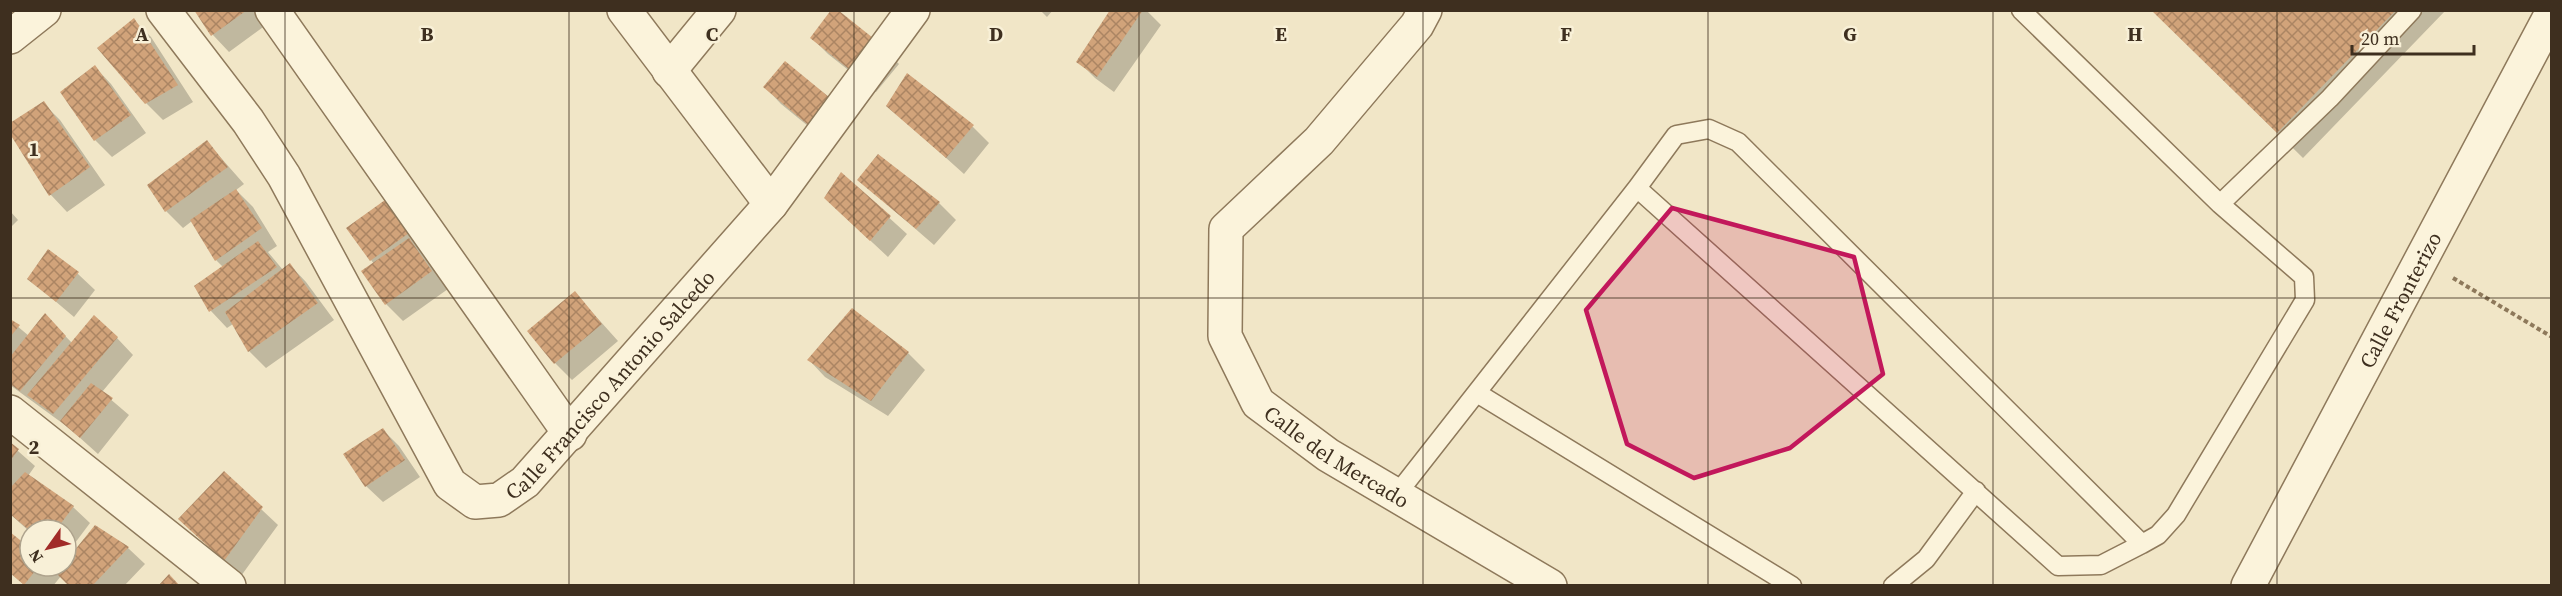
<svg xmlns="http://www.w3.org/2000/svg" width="2562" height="596" font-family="'Source Serif 4',serif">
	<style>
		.shadow { fill: #0003 }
		.building { fill: url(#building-cross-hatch) }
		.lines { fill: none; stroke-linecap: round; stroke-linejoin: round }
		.service-casing { stroke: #8e795b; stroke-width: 21 }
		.minor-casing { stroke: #8e795b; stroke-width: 36 }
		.path { stroke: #8e795b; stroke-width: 4; stroke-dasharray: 4.5 3; stroke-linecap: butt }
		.service { stroke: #fbf3db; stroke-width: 18 }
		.minor { stroke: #fbf3db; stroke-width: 33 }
		.marked { fill: #c2185b; fill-opacity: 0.2; stroke: #c2185b; stroke-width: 4.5; stroke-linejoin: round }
		.grid { fill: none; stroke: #3e2f1f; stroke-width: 1.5; stroke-opacity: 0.55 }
		.labels { text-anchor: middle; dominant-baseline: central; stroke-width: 5; stroke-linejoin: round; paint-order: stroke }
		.street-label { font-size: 21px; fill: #3e2f1f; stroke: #f8f0d7 }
		.grid-label { font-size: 20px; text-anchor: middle; font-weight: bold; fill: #3e2f1f; stroke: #f8f0d7; stroke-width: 5; stroke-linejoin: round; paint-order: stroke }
	</style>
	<defs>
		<pattern id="building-cross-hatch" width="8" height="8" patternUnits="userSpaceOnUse" patternTransform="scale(1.5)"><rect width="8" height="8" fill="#d1a37a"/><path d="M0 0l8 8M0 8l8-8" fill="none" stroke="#ab8563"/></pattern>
	</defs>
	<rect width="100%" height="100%" fill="#f1e6c7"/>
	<path class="shadow" d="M196,10H263L270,22L229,52L213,35Z
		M1040,10H1053L1047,17Z
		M1112,10H1146L1161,25L1114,92L1095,78L1078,61Z
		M2152,10H2446L2303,158Z
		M134,20L151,37L193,102L163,120L146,103Z
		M812,38L882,47L899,64L876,92L828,54Z
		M95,67L111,84L146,133L112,157L95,140Z
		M765,87L830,144L781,104Z
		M43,103L60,120L105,185L67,212L51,195L10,132Z
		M888,106L973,127L989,143L964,174Z
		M207,142L244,184L236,190L253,207L277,246L268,252L283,270L290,265L306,282L334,320L266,368L249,351L233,324L227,328L211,311L196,287L223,267L216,260L192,221L183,228L166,211Z
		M841,174L907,234L888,257L843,215Z
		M859,180L939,203L956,220L934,245Z
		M385,202L402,219L425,251L422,253L448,289L403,321L386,304L374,264L348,229Z
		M10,211L18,220L10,228Z
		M49,251L78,274L95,290L74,317L29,279Z
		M575,293L618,341L572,380L555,363Z
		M45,315L72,343L117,338L133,355L102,392L129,415L98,454L69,428L10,385V320L29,336Z
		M908,353L925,370L888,416L825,377L809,360Z
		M383,430L399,446L420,477L383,502L366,486Z
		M10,444L35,466L28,476L73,507L90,523L66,555V530L30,532L10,514Z
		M261,509L278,525L241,576L196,535Z
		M96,527L128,548L145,564L124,586H71L61,576L53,586H25L10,572L30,550V566H48L57,575Z"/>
	<path class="building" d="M194,10H247L211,36Z
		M831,10H838L883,46L859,77L810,38Z
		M1110,10H1143L1097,77L1076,62Z
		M2151,10H2396L2277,133Z
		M134,18L178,85L145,104L97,48Z
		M785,61L835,102L813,129L763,87Z
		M95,65L131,115L94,141L60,92Z
		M907,73L974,125L946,158L886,106Z
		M44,101L90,167L49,196L10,134V123Z
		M207,140L228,167L165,212L147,185Z
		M878,154L940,202L916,229L857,180Z
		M841,172L891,216L870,241L824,198Z
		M236,189L262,228L215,261L190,220Z
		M385,200L409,233L370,261L346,228Z
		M409,238L432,271L385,305L361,271Z
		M258,241L277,267L209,312L194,286Z
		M48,249L79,272L56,302L27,279Z
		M290,263L318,303L248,352L225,312Z
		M575,291L602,324L554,364L527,331Z
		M852,308L909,352L871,401L807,360Z
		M45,313L66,336L20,391L10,384V357Z
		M94,315L118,337L53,414L27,395Z
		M10,319L20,325L10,337Z
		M91,383L113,398L80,438L60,421Z
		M383,428L405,460L365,487L343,454Z
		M10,442L19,449L10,461Z
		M224,471L263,507L224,561L178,519Z
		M25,472L74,506L56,530H29L10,514V488Z
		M95,525L129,547L92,586H69L56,573L62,566H66V561Z
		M10,532L30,548V566H39L24,585L10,573Z
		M169,574L180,586H158Z"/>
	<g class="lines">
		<defs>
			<path id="service" d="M1637,188L2058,566L2101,565L2142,544
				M2220,204L2330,98L2412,10
				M1477,393L1792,586
				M1397,494L1637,188L1676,135L1709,129L1738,142L2142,544L2158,535L2176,515L2305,300L2304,277L2220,204L2021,10
				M1893,586L1926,559L1976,491"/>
			<g id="minor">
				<path id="s1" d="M163,10L248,121L284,176L450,484L475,502L499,500L525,482L771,204L913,10"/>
				<path d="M272,10L570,434"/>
				<path d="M624,10L771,204"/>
				<path id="s2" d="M1425,10L1417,25L1319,141L1226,229L1225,336L1258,403L1328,455L1550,586"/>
				<path d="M10,37L44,10"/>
				<path d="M669,71L719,10"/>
				<path d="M10,412L229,586"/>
				<path id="s3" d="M2248,586L2552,13"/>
			</g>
		</defs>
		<use href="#service" class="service-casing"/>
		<use href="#minor" class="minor-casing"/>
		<path class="path" d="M2453,278L2552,337"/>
		<use href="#service" class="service"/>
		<use href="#minor" class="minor"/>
	</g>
	<path class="marked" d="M1672,208L1854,257L1883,374L1790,448L1694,478L1627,444L1586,310Z"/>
	<path class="grid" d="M285,10V586M569,10V586M854,10V586M1139,10V586M1423,10V586M1708,10V586M1993,10V586M2277,10V586M10,298H2552"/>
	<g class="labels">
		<g class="street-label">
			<text stroke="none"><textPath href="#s3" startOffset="324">Calle Fronterizo</textPath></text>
			<text stroke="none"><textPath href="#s1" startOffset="771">Calle Francisco Antonio Salcedo</textPath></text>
			<text stroke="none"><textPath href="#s2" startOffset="574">Calle del Mercado</textPath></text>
		</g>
	</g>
	<g class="grid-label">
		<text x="142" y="41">A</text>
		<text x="427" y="41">B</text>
		<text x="712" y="41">C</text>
		<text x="996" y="41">D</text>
		<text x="1281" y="41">E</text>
		<text x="1566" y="41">F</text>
		<text x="1850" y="41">G</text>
		<text x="2135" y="41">H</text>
		<text x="34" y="156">1</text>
		<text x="34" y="454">2</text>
	</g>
	<rect width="2562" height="596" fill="none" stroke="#3e2f1f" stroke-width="24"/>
	<g transform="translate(48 548) rotate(236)"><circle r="28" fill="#f8f0d7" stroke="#aea38d" stroke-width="1.5"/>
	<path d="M0-4.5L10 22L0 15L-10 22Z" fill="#a12b27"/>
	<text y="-9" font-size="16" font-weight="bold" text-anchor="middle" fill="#3e2f1f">N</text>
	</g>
	<path d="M2352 45v9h122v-9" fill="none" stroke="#3e2f1f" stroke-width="3"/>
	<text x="2361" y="45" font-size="18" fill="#3e2f1f" stroke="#f8f0d7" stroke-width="4.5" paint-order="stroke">20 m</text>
</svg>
